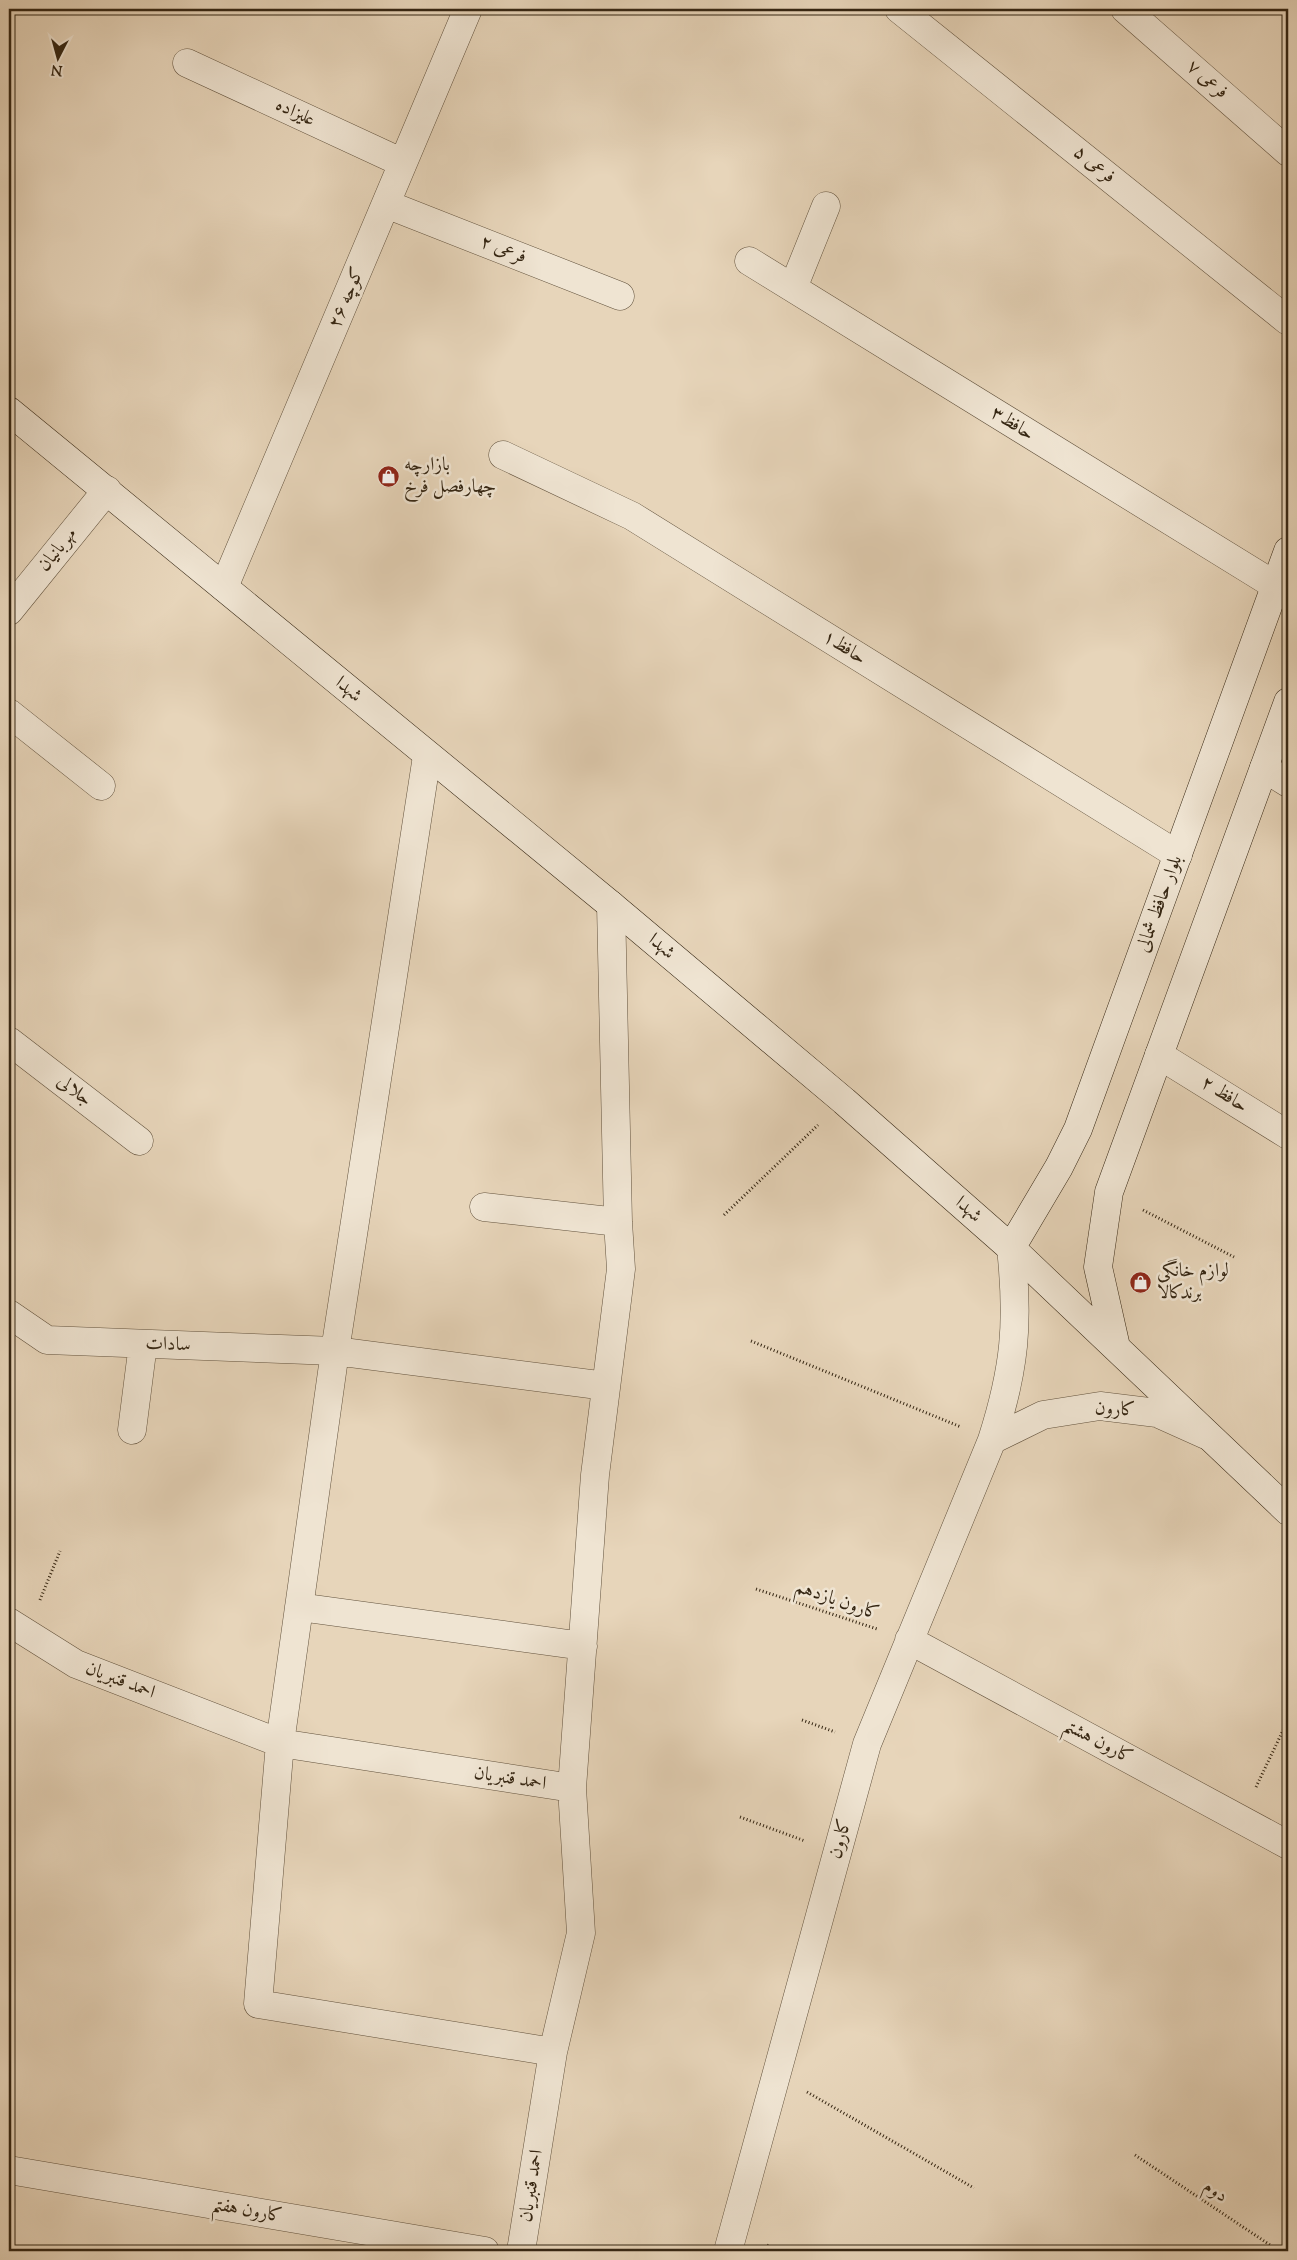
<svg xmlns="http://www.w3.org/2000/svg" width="1297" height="2260" font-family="'Sorts Mill Goudy',Amiri,serif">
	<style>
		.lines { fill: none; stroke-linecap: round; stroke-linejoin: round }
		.street-casing { stroke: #62523d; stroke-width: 29 }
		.secondary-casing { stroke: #352613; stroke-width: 29 }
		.path { stroke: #352613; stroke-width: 3; stroke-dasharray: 1 2.5; stroke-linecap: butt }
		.street { stroke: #efe4d2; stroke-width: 28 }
		.secondary { stroke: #efe4d2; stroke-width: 28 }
		.labels { text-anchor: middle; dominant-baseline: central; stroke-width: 5; stroke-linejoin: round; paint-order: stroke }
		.street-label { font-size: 19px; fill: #352613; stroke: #efe4d2 }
		.poi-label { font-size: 19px; fill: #352613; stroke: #efe4d2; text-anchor: start }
	</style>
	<rect width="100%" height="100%" fill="#e7d5ba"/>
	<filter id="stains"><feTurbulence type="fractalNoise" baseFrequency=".004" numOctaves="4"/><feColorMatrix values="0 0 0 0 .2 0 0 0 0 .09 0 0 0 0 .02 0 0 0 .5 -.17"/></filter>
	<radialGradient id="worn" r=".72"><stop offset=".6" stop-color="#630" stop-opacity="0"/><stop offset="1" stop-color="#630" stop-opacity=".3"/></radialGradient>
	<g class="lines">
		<defs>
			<path id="street" d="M899,9L1288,321
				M1125,9L1288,152
				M187,63L403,163
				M386,204L620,296
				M749,261L1276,586
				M793,288L826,206
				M503,455L632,516L1178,855
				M224,587L468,9
				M9,611L107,490
				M9,713L101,786
				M427,756L335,1351L280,1743L258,2004L553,2052
				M1264,768L1288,783
				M9,1041L139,1141
				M1159,1055L1288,1135
				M484,1207L618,1222
				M9,1314L47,1340L335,1351L606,1386
				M132,1430L143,1344
				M992,1440L1043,1415L1100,1406L1157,1413L1206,1435
				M299,1607L583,1646
				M9,1622L76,1664L280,1743L572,1788L581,1933L553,2052L521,2251
				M909,1640L1288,1845
				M572,1788L595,1475L621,1269L618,1222L611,905
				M9,2170L485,2251
				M728,2251L867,1744L992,1440C1015,1368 1019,1323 1011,1248"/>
			<path id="secondary" d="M9,411L611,905L844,1101L1011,1248L1288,1511
				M1011,1248L1059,1167L1078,1129L1288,551
				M1116,1347L1098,1267L1109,1192L1288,702"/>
		</defs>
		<use href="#street" class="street-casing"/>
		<use href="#secondary" class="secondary-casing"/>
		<path class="path" d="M1143,1210L1234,1257
			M724,1215L818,1125
			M751,1341L961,1427
			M756,1589L877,1629
			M40,1600L60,1551
			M802,1720L835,1732
			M1256,1787L1288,1720
			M740,1817L805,1841
			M807,2092L974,2188
			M1135,2155L1279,2251
			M767,2245L777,2251"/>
		<use href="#street" class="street"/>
		<use href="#secondary" class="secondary"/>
	</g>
	<defs>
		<symbol id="shop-disc" viewBox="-11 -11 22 22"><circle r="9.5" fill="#8f2418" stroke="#efe4d2"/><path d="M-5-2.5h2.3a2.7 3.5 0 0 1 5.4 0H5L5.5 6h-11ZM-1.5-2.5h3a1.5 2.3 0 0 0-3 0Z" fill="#fff"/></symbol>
	</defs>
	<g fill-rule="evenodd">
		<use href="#shop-disc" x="376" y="464" width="25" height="25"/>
		<use href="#shop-disc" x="1128" y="1270" width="25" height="25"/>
	</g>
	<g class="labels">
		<g class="street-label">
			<text transform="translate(1207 80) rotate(41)">فرعی ۷</text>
			<text transform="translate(295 113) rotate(25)">علیزاده</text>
			<text transform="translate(1094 165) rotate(39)">فرعی ۵</text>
			<text transform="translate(503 250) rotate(21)">فرعی ۲</text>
			<text transform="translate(347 298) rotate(-67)">کوچه ۲۶</text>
			<text transform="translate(1012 424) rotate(32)">حافظ۳</text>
			<text transform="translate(58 550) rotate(-51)">مهربانیان</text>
			<text transform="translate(844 648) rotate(32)">حافظ۱</text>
			<text transform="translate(348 690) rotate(40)">شهدا</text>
			<text transform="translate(1160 904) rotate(-70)">بلوار حافظ شمالی</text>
			<text transform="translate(661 947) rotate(40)">شهدا</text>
			<text transform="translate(74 1091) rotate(37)">جلالی</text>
			<text transform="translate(1224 1095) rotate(32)">حافظ ۲</text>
			<text transform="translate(968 1210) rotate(41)">شهدا</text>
			<text transform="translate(168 1345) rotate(2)">سادات</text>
			<text transform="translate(1115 1410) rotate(3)">کارون</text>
			<text transform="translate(837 1601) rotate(19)">کارون یازدهم</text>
			<text transform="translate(120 1681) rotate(21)">احمد قنبریان</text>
			<text transform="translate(1098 1742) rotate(28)">کارون هشتم</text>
			<text transform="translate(510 1779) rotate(9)">احمد قنبریان</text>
			<text transform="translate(841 1839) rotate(-75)">کارون</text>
			<text transform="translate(532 2186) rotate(-81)">احمد قنبریان</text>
			<text transform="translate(1215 2192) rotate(34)">دوم</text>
			<text transform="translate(247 2211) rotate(10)">کارون هفتم</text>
		</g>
		<g class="poi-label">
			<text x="404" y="465">بازارچه<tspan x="404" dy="22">چهارفصل فرخ</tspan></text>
			<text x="1157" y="1271">لوازم خانگی<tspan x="1157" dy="22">برندکالا</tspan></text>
		</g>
	</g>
	<rect width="1297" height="2260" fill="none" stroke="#e7d5ba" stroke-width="30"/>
	<rect x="10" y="10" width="1277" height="2240" fill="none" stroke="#352613" stroke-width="2.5"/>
	<rect x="15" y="15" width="1267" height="2230" fill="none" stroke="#352613"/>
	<g transform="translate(58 58) rotate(186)" stroke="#efe4d2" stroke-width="4" paint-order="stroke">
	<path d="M0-4L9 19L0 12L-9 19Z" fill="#352613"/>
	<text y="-8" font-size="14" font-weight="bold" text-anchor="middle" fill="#352613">N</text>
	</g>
	<rect width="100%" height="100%" filter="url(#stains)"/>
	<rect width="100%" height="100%" fill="url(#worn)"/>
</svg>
